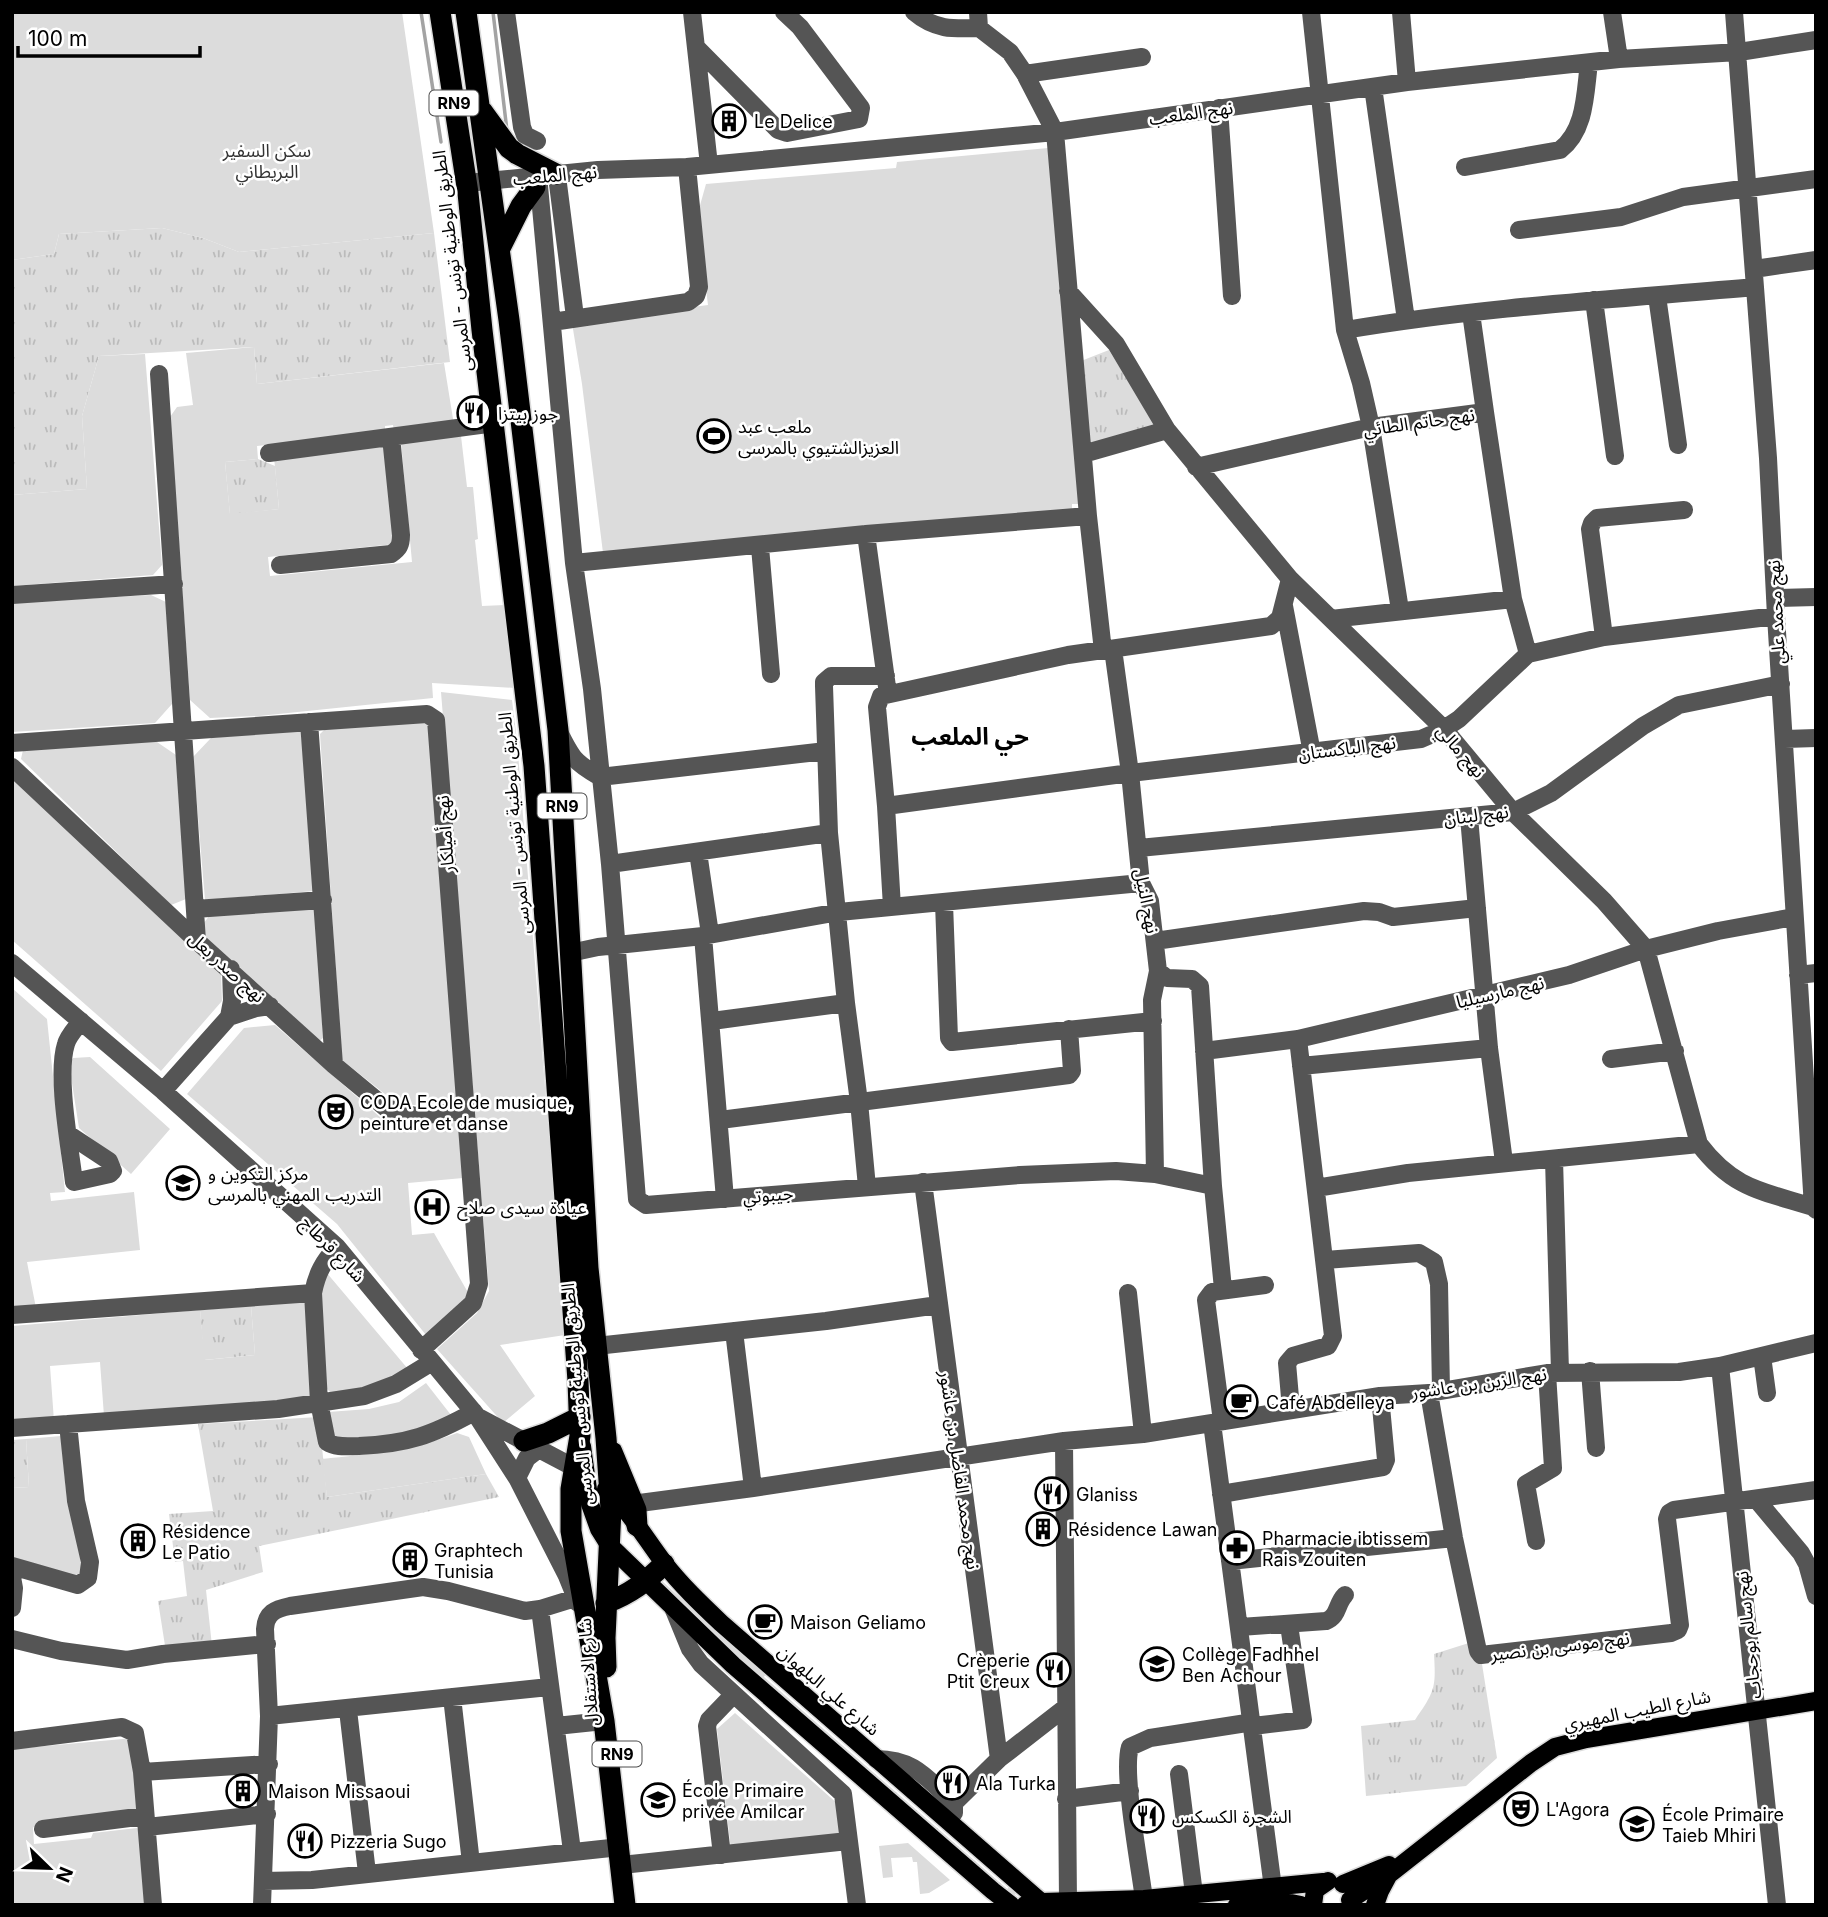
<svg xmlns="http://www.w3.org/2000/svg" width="1828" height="1917" font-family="Inter,'Noto Sans Arabic',sans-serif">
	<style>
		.grass { fill: url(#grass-tufts) }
		.garden { fill: #dcdcdc }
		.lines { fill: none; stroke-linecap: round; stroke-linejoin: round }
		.stream { stroke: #a3a3a3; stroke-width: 3.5 }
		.major-casing { stroke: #dbdbdb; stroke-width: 21 }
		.highway-casing { stroke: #dbdbdb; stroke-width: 24 }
		.minor { stroke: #555; stroke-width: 18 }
		.major { stroke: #000; stroke-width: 18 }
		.highway { stroke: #000; stroke-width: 21 }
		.labels { text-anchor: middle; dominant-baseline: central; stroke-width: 5; stroke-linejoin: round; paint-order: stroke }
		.shield { fill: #fff; stroke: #4c4c4c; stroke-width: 2 }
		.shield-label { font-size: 16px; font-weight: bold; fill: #000 }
		.street-label { font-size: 18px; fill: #000; stroke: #fff }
		.poi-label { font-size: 18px; fill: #000; stroke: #fff; text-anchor: start }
		.park-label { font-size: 18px; fill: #333; stroke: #fff }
		.district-label { font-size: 24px; font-weight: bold; fill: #000; stroke: #fff }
	</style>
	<defs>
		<pattern id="grass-tufts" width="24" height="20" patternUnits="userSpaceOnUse" patternTransform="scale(1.75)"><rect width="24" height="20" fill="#dcdcdc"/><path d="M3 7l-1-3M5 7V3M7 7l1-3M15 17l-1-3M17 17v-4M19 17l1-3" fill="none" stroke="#bbb"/></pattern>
	</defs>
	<rect width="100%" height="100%" fill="#fff"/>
	<path class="grass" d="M162,228L203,238L239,252L434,233L450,362L257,384L254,347L99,356L82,416L87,489L12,495V260L54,254L59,234Z
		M1109,350L1157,428L1087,447L1081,361Z
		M258,459L275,466L279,509L230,515L225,462Z
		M251,1306L255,1355L204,1360L200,1310Z
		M319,1417L327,1497L486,1474L499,1497L259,1546L263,1572L206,1590L212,1646L166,1652L158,1601L187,1596L183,1561L175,1562L169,1514L213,1511L198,1424Z
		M26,1439L29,1487L12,1488V1440Z
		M662,1581L742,1654L767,1672L764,1677L1007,1889L1011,1886L1016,1890L1015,1896L1013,1897L759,1681L659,1582Z
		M1472,1642L1482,1664L1497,1758L1466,1786L1366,1796L1361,1726L1415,1720C1435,1691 1436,1688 1434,1654Z"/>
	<path class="garden" d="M12,12H402L434,233L239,252L203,238L162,228L59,234L54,254L12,260Z
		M1048,148L1080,504H1072V511L603,553L582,384L572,323L708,305L697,216L706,184L896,168L897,162Z
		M254,347L257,384L444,363L454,425L394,431L393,425L385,426V432L257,446L258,459L225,462L230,514L279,509L274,457L385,446L395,544L268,557L270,576L412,562L401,442L461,436L467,487H473L478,539L475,540L482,606L505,605L516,688L432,683L433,698L259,716L210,718L190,700L170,417L177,407L193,405L186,353Z
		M145,354L162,565L153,575L12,586V495L87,489L82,416L99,356Z
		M151,595L166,602L172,704L155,723L12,732V603Z
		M441,692L512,700L517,741L565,1335L500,1345L535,1396L503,1423L437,1349L477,1313L489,1291Z
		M429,720L457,1102L400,1106L342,1060L320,734L327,727Z
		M301,729L314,891L205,900L193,757L211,738Z
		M154,740L176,755L186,899L171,905L21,759L23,750Z
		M12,776L221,973L222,1001L161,1071L12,940Z
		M315,907L323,1038L318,1042L204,936L203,924L210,915Z
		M12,988L47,1019L65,1192L50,1193L51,1201L134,1192L140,1250L27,1262L36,1308L12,1310Z
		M275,1025L388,1124L459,1120L463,1178L408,1183L412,1235L434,1233L470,1296L426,1335L337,1224L187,1094L244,1028Z
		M90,1057L170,1129L131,1174L79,1128L69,1064L73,1058Z
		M326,1272L408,1369L391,1385L332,1394L326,1388L319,1287Z
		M303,1302L307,1306L312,1398L104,1416L100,1362L50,1366L54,1421L12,1424V1326L200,1310L205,1360L255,1355L251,1306Z
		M426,1383L451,1415L445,1425L330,1446L328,1412L369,1409L399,1402Z
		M457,1433L469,1437L486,1474L327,1497L322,1459C369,1454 413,1450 457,1433Z
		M61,1436L67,1502L80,1546L81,1580L12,1562V1488L29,1487L26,1439Z
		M735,1713L839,1805L844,1833L731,1850L717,1729Z
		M134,1738L141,1813L35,1825L33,1828L34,1844L91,1838L93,1833L137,1828L143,1834L149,1905H12V1749Z
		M908,1843L950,1880L929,1893L920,1894L917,1862H913L912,1857L891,1858L893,1877L883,1878L879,1846Z"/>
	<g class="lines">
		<path class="stream" d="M421,12L441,142
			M493,12L507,131"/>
		<defs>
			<path id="major" d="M582,1446L590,1504L599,1529L609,1545L733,1665L993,1891L1011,1905
				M606,1489C629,1510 645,1538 664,1563C681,1585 701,1604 721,1623L1041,1902
				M1343,1884L1389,1865
				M1350,1900L1391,1873L1531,1763L1555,1747L1586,1739L1816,1701
				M1025,1905L1041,1902L1144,1899L1323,1882
				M1237,1905L1286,1902L1301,1905
				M1313,1905L1315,1890L1328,1881
				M1375,1905L1380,1891L1388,1876"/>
			<path id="highway" d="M440,12L468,193L482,330L534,766L578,1381L580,1436L571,1489V1531L604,1721L625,1905
				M466,12L509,320L558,730L588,1268L606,1438L611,1509L605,1638L606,1667
				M482,111L509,148L517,154L556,174
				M500,248L521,206L535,187
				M524,1441L548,1433L580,1417
				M612,1452L636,1510L637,1526
				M606,1603C630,1594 646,1582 664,1564"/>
		</defs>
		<use href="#major" class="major-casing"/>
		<use href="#highway" class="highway-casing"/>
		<path class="minor" d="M506,12L522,127L525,135L537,141
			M692,12L709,165
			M914,12C935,30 953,29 979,28
			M978,12L979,28L1010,52L1025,74L1055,132L1088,516L1103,651
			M1311,12L1345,330L1361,383L1371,427L1400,610
			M1401,12L1407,82
			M1612,12L1619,59
			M1734,12L1768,458L1776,616L1813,1207L1816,1210
			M697,48L778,130L787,133L859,119L861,108L800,27L784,12
			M1025,74L1142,57
			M1373,87L1406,320
			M1219,108L1232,296
			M1465,167L1560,150C1586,130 1585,93 1589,63
			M477,182L598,170L687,167L1055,132L1407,82L1619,59L1739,52L1816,40
			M558,184L575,317
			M539,186L574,563L592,689L610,864L637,1199L646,1205L1020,1175L1116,1171L1155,1174L1213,1186
			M1519,230L1621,217L1683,197L1816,179
			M1754,269L1816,260
			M1068,291L1116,344L1167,430L1290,579L1444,729L1513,812L1604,901L1646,949L1699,1144C1733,1189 1762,1191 1813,1207
			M1657,296L1678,445
			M1594,300L1615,456
			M1471,313L1485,412
			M552,322L688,302L696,296L699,287L687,167
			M1345,330C1481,307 1618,299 1755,287
			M159,374L197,941
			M269,453L495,423
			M1083,454L1167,430
			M1196,467L1371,427L1485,412L1513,599L1528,654
			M866,534L887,687
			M760,547L771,674
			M574,563L866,534L1088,516
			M280,565L391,554C399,549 401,545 401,535L391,437
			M12,595L174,584
			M1775,598L1816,597
			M1284,606L1312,753
			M1331,619L1513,599
			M1604,637L1590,529L1592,523L1597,518L1684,510
			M1113,649L1130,773L1141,883L1150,901L1158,971L1167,978L1192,979L1200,986L1213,1186L1223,1289
			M309,722L334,1065
			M559,732C572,758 574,762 600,777L826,751
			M1785,739L1816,738
			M12,743L427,714L436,720L479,1284L473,1303L421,1350
			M12,767L197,941L334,1065L386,1108L414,1116L465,1111
			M886,806L1130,773L1421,739L1444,729L1459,719L1528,654L1604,637L1776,616
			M1469,817L1489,1048L1504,1162
			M1139,848L1513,812L1551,793L1643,726L1679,705L1781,684
			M698,852L710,934
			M610,864L829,833
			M944,903L949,1038L952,1042L1153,1021
			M892,907L886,806L877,707L881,696L1068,655L1271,626L1280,618L1290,579
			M195,909L323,900
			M703,936L725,1199
			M1155,941L1364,911L1379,912L1393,917L1477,908
			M570,953L598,947L703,936L839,912L1141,883
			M12,963L163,1091L337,1247L477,1416L517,1478L567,1576L578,1603
			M1798,975L1816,973
			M229,1017L232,1001L231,969
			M712,1021L846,1003
			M1204,1051L1298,1039L1569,975L1646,949L1718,931L1794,917
			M1611,1059L1675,1051
			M1301,1066L1489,1048
			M163,1091L229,1017L256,1008L270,1006
			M720,1120L1069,1075L1072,1071L1069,1029
			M68,1134L109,1161L113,1171L110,1174L74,1182C70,1148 56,1075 66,1044C68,1036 76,1028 81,1021
			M1554,1159L1560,1372
			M1155,1174L1152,1000L1158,971
			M923,1182L999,1759
			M867,1187L859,1102L846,1003L829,833L824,686V682L831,676H886
			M1316,1188L1408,1173L1699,1144
			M337,1247C323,1262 317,1273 313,1293L319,1402L327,1442C336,1448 348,1446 359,1446C408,1444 432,1435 474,1412
			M1325,1260L1419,1253L1434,1262L1439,1284L1441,1390
			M1128,1293L1143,1434
			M12,1315L313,1293
			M734,1331L753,1488
			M596,1346L826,1321L938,1305
			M1762,1356L1767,1393
			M1720,1366L1777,1905
			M1590,1371L1596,1448
			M1429,1393L1454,1538L1478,1651L1481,1655L1671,1633L1678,1630L1680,1625L1667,1519L1669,1513L1674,1510L1816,1490
			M1291,1409L1287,1363L1293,1356L1328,1346L1333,1336L1298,1039
			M480,1418L573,1467
			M1222,1421L1206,1300L1212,1292L1265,1285
			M1212,1423L1273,1888
			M12,1428L278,1409L364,1396L396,1384L432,1362
			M1064,1441L1068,1902
			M517,1478L527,1458L540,1448
			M1221,1494L1383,1467L1386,1460L1380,1396
			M1756,1499L1801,1553L1807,1564L1816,1596
			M632,1504L753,1488L1064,1441L1143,1434L1380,1396L1429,1393L1547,1373L1679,1372L1720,1366L1816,1343
			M1536,1541L1526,1484L1553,1468L1547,1373
			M1230,1561L1454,1538
			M12,1566L78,1585L88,1578L90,1562L76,1501L68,1424
			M12,1577L14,1588L12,1608
			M540,1609L572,1851
			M674,1610L690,1649L701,1664L843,1794L857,1905
			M1240,1627L1326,1621C1339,1616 1336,1604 1345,1595
			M12,1639L61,1651L127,1660L163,1654L267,1644
			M452,1697L471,1863
			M348,1710L367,1873
			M269,1716L549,1687
			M556,1726L604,1721
			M1253,1726L1303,1720L1289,1625
			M12,1741L122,1727L135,1733L142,1772L153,1905
			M876,1759C915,1759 927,1779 954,1803V1813
			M142,1772L269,1764
			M1179,1774L1194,1894
			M1066,1799L1130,1791
			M954,1803L999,1759L1066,1707
			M147,1827L267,1814
			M43,1829L145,1816
			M722,1855L707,1726L709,1720L733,1695
			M631,1864L848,1841
			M263,1881L312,1880L620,1847
			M1144,1899C1140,1867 1122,1773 1130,1747L1150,1738L1253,1722
			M262,1905L269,1716L265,1629C266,1613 275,1609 290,1606L423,1587L448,1591L525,1611L540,1609L582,1596"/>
		<use href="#major" class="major"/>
		<use href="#highway" class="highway"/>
	</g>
	<defs>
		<symbol id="building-ring" viewBox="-11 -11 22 22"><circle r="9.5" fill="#fff" stroke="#000" stroke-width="1.5"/><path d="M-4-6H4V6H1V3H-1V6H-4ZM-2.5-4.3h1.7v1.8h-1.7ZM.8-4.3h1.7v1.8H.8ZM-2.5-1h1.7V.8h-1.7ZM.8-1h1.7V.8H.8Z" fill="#000"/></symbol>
		<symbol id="restaurant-ring" viewBox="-11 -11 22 22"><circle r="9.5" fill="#fff" stroke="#000" stroke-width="1.5"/><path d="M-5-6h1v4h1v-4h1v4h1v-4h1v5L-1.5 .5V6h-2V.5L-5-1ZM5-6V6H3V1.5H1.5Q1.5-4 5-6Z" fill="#000"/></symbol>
		<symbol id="stadium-ring" viewBox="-11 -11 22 22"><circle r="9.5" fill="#fff" stroke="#000" stroke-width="1.5"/><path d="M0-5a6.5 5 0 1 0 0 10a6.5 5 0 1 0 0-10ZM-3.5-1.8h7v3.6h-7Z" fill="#000"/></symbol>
		<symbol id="theatre-ring" viewBox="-11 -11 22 22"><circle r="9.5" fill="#fff" stroke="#000" stroke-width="1.5"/><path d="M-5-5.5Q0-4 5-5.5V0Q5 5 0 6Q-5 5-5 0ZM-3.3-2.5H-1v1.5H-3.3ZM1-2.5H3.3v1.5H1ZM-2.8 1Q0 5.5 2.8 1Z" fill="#000"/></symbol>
		<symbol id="school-ring" viewBox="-11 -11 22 22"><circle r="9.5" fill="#fff" stroke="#000" stroke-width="1.5"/><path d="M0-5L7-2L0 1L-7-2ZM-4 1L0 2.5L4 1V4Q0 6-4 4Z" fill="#000"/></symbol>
		<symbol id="hospital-ring" viewBox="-11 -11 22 22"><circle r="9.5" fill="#fff" stroke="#000" stroke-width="1.5"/><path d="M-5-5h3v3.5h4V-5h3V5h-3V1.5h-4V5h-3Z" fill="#000"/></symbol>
		<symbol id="cafe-ring" viewBox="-11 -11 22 22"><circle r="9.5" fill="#fff" stroke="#000" stroke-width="1.5"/><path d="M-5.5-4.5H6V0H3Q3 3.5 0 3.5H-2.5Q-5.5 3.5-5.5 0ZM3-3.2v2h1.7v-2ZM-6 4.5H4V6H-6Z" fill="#000"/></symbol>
		<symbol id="pharmacy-ring" viewBox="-11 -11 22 22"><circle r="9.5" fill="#fff" stroke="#000" stroke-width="1.5"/><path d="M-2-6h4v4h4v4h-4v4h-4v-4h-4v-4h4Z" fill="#000"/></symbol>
	</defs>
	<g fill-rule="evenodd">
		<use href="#building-ring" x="710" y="102" width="38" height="38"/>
		<use href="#restaurant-ring" x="455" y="394" width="38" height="38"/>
		<use href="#stadium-ring" x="695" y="417" width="38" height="38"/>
		<use href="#theatre-ring" x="317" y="1093" width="38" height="38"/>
		<use href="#school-ring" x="164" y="1164" width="38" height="38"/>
		<use href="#hospital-ring" x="413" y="1188" width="38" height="38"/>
		<use href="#cafe-ring" x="1222" y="1383" width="38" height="38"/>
		<use href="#restaurant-ring" x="1033" y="1475" width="38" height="38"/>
		<use href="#building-ring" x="1024" y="1510" width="38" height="38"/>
		<use href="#building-ring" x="119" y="1522" width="38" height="38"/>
		<use href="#pharmacy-ring" x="1218" y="1529" width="38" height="38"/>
		<use href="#building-ring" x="391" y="1541" width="38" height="38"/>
		<use href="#cafe-ring" x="746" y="1603" width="38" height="38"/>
		<use href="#school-ring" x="1138" y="1645" width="38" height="38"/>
		<use href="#restaurant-ring" x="1035" y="1651" width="38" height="38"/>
		<use href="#restaurant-ring" x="933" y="1764" width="38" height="38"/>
		<use href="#building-ring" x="224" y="1772" width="38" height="38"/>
		<use href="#school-ring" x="639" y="1781" width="38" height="38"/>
		<use href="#theatre-ring" x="1502" y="1790" width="38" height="38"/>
		<use href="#restaurant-ring" x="1128" y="1797" width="38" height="38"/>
		<use href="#school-ring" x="1618" y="1805" width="38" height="38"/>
		<use href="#restaurant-ring" x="286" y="1822" width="38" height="38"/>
	</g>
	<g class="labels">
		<g class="shield">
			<rect x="429.5" y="90.5" width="49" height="25" rx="5"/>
			<rect x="537.5" y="793.5" width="49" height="25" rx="5"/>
			<rect x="592.5" y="1741.5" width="49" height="25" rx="5"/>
		</g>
		<g class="shield-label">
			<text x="454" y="103">RN9</text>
			<text x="562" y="806">RN9</text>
			<text x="617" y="1754">RN9</text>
		</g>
		<g class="street-label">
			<text transform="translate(1191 113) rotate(-8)">نهج الملعب</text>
			<text transform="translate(555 175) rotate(-5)">نهج الملعب</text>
			<text transform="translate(452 261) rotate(-97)">الطريق الوطنية تونس - المرسى</text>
			<text transform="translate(1419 422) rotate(-8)">نهج حاتم الطائي</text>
			<text transform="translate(1776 612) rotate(-93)">نهج محمد علي</text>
			<text transform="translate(1347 748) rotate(-7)">نهج الباكستان</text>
			<text transform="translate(1461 751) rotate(49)">نهج مالي</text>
			<text transform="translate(1476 815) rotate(-7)">نهج لبنان</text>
			<text transform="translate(514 823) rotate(-95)">الطريق الوطنية تونس - المرسى</text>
			<text transform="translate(445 834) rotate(-94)">نهج أميلكار</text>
			<text transform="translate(1147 901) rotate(79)">نهج النيل</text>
			<text transform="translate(227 967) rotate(42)">نهج صدر بعل</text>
			<text transform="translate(1500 992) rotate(-13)">نهج مارسيليا</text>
			<text transform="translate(768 1195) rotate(-5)">جيبوتي</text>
			<text transform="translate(333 1249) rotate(46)">شارع قرطاج</text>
			<text transform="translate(1479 1383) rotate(-8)">نهج الزين بن عاشور</text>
			<text transform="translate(577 1394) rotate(-95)">الطريق الوطنية تونس - المرسى</text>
			<text transform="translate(960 1470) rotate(82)">نهج محمد الفاضل بن عاشور</text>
			<text transform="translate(1748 1635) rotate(-96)">نهج سالم بوحجاب</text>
			<text transform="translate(1560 1646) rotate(-7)">نهج موسى بن نصير</text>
			<text transform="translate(588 1672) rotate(-94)">شارع الاستقلال</text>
			<text transform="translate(829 1690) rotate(41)">شارع علي البلهوان</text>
			<text transform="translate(1637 1710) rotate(-11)">شارع الطيب المهيري</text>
		</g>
		<g class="poi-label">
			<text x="754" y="121">Le Delice</text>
			<text x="498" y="413">جوز بيتزا</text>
			<text x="738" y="426">ملعب عبد<tspan x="738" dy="21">العزيزالشتيوي بالمرسى</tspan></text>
			<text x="360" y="1102">CODA Ecole de musique,<tspan x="360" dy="21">peinture et danse</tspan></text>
			<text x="208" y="1173">مركز التكوين و<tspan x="208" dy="21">التدريب المهني بالمرسى</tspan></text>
			<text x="457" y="1207">عيادة سيدى صلاح</text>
			<text x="1266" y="1402">Café Abdelleya</text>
			<text x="1076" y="1494">Glaniss</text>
			<text x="1068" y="1529">Résidence Lawan</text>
			<text x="162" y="1531">Résidence<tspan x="162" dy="21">Le Patio</tspan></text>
			<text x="1262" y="1538">Pharmacie ibtissem<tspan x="1262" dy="21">Rais Zouiten</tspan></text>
			<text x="434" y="1550">Graphtech<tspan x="434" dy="21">Tunisia</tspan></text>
			<text x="790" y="1622">Maison Geliamo</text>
			<text x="1182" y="1654">Collège Fadhhel<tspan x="1182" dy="21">Ben Achour</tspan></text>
			<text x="1030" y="1660" text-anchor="end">Crèperie<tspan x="1030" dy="21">Ptit Creux</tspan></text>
			<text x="976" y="1783">Ala Turka</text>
			<text x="682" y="1790">École Primaire<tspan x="682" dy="21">privée Amilcar</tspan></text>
			<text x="268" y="1791">Maison Missaoui</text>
			<text x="1546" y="1809">L'Agora</text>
			<text x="1662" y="1814">École Primaire<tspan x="1662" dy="21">Taieb Mhiri</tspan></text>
			<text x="1172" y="1816">الشجرة الكسكس</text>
			<text x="330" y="1841">Pizzeria Sugo</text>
		</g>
		<g class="park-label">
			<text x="267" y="150">سكن السفير<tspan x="267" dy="21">البريطاني</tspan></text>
		</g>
		<g class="district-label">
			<text x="970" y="736">حي الملعب</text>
		</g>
	</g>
	<rect width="1828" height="1917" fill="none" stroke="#000000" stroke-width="28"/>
	<g transform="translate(49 1868) rotate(113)" stroke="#ffffff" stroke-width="5" paint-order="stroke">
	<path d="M0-5L12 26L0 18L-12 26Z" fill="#000000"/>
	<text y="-10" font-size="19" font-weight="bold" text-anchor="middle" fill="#000000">N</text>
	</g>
	<path d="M18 46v10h182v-10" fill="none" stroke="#000000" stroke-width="3.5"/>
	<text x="28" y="46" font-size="21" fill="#000000" stroke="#ffffff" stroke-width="5" paint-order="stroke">100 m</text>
</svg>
